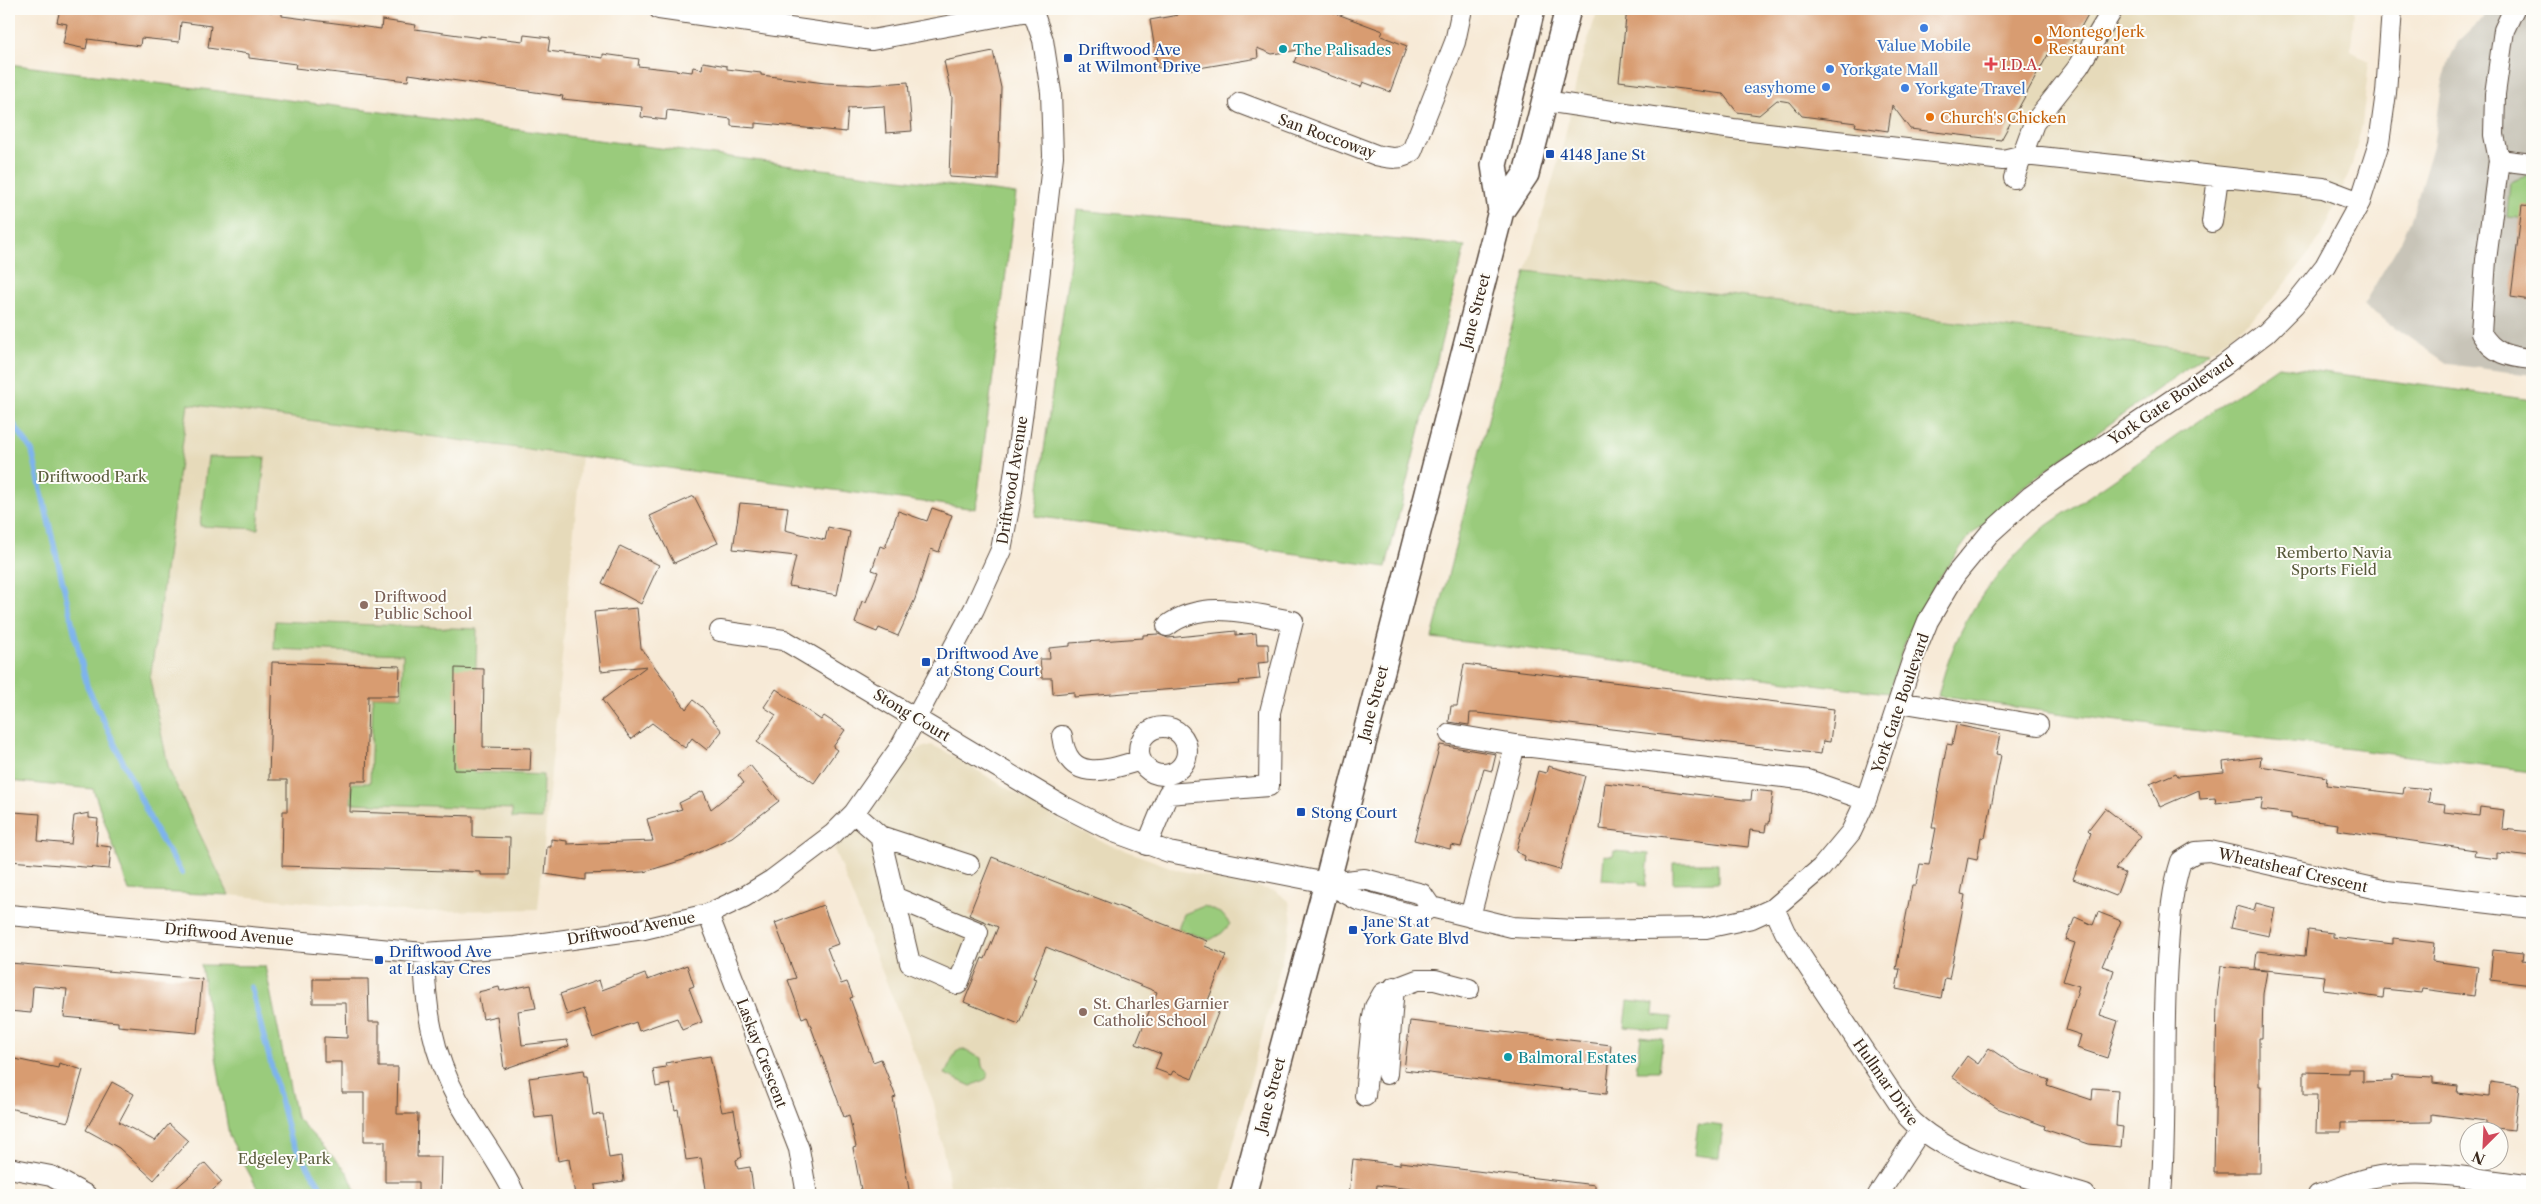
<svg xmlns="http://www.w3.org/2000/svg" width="2541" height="1204" font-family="'Libre Caslon Text',serif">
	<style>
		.built { fill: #e6daba }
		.industrial { fill: #c8c4b8 }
		.green { fill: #9acb7b; stroke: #6a7a4c }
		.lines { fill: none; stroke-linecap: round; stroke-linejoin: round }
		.stream { stroke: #7eb4ec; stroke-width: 5.5 }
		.building { fill: #d89c71 }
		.minor-casing { stroke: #57473a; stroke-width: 22 }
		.major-casing { stroke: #57473a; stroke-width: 28 }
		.minor { stroke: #fff; stroke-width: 20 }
		.major { stroke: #fff; stroke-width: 25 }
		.shop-dot { fill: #3f7fe0; stroke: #fdfcf7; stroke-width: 2 }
		.food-dot { fill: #e8710a; stroke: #fdfcf7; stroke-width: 2 }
		.culture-dot { fill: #0f9aa8; stroke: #fdfcf7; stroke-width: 2 }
		.transit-dot { fill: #1a4fb4; stroke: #fdfcf7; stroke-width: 2 }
		.health-dot { fill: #e0444e; stroke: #fdfcf7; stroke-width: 2 }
		.education-dot { fill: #8d6e63; stroke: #fdfcf7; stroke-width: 2 }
		.labels { text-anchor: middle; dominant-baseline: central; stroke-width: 4; stroke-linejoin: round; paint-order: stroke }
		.food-label { font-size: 15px; fill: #c56008; stroke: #fdfcf7; text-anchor: start }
		.shop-label { font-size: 15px; fill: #366cbe; stroke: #fdfcf7; text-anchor: start }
		.transit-label { font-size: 15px; fill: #164399; stroke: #fdfcf7; text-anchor: start }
		.culture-label { font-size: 15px; fill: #0d838f; stroke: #fdfcf7; text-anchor: start }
		.health-label { font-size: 15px; fill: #be3a42; stroke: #fdfcf7; text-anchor: start }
		.street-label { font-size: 15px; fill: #3b2a1e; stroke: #fdfcf7 }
		.park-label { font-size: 15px; fill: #585a3a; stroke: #fdfcf7 }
		.education-label { font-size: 15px; fill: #785e54; stroke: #fdfcf7; text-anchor: start }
	</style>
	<rect width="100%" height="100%" fill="#fdfcf7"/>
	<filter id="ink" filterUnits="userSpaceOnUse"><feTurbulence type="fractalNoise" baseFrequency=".02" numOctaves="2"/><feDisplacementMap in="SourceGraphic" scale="10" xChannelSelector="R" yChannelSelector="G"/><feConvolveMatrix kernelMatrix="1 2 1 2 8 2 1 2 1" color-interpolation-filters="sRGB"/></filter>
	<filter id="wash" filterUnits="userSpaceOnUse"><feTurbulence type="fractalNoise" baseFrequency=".0096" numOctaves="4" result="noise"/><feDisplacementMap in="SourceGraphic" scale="20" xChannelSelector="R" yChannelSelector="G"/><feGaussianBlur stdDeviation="1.12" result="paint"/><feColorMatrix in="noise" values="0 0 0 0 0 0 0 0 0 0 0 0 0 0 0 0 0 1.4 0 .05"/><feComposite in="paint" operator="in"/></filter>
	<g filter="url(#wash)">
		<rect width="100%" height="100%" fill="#f7ead7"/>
		<path class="built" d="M1598,9H2354L2351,51L2369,61L2362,125L2352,165L2327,225L2316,244L2280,291L2250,321L2209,352L1526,271L1564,141L1579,69Z
			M188,404L581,456L538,909L411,912L229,895L169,770L150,680Z
			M931,745L943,750L1067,824L1108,844L1178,870L1276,891L1289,902L1292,921L1220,1195H1020L950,1186L934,1103L834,849L873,808L918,749Z"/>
		<path class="industrial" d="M2484,9H2532V375L2448,364L2363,305L2401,241L2412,216L2433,146L2442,86L2449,60L2458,42L2483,18Z"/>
		<path class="green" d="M9,64L1016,194L976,509L188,404L150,680L169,770L229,895L129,891L93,789L9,781Z
			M2532,174V219L2507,217L2510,182Z
			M1077,210L1465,246L1386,567L1035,516Z
			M1526,271L2209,352L2023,487L1969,537L1934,585L1905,643L1888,693L1432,638Z
			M2278,366L2532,400V771L2085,717L1938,696C1956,622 1990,576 2046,526Z
			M208,457H265L258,529L200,526Z
			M275,621L477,629L473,772L543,775L542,819L512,818V809L351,803L352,783H370L373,696L402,697L403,654L274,649Z
			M1614,851L1649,854L1646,886L1639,885V882L1602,880L1604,855L1613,856Z
			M1673,863H1718V882L1673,883Z
			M1204,906L1222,914L1230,924L1222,933L1210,940L1178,929L1184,914Z
			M201,965L265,966L296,1117L348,1173L357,1195H261L229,1136Z
			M1628,1001L1654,1004L1653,1015L1672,1017L1670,1031L1625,1027Z
			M1641,1036L1663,1039L1659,1071H1636Z
			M962,1049L981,1058L982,1066L989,1073L986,1079L971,1086L945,1074L956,1052Z
			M1698,1123L1723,1126L1719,1158L1694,1155Z"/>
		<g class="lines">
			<path class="stream" d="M9,417L32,451L87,686L157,833L182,873
				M251,987L290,1138L326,1195"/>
		</g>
		<g id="blocks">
			<path class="building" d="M60,9H247L282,13V16L381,29L382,20L416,25L415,29L480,38V36L523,41L524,35L550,38L548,51L603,58V54L639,59L638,66L692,72L693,67L702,69L703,62L727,66V69L761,73V75L825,83L869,85L908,82L912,131L886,133L884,106L848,108L846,132L755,123V128L731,126V119L667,110L666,120L641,117L642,107L562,99L563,96L409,74L408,81L295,68L296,64L249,58V54L208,48L211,26L181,22L179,42L141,38L140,46L88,39L86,49L63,44L67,24L57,22Z
				M1177,9H1324L1383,31L1381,36L1407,46L1390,92L1363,82L1361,87L1294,62L1299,50L1272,54L1257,48L1258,58L1187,70L1186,64L1158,68L1150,20L1178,15Z
				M1627,9H2091L2071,45L2050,51L2001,140L1910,129L1892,105L1888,131L1855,126L1856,123L1802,116L1790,102L1777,100L1759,115L1737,112L1723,94L1619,81Z
				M993,51L1001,88L998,180L949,177L952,97L944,61Z
				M2522,205L2532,206V281L2530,300L2511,297Z
				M694,496L718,543L674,563L650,516Z
				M740,503L788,507L785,530L825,540L828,527L850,532L837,595L789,586L796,556L733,549Z
				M932,508L952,515L939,552L931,549L915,599L898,636L879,628L877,632L855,623L862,601L866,602L878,572L872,570L880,546L885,548L898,511L927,521Z
				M620,546L659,565L641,604L602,583Z
				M637,608L641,648L686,709L693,700L702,707L722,731L707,750L692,738L685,748L652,723L631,739L602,700L647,666L601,671L594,612Z
				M1236,631V635L1256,633L1257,644H1268L1269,662L1258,663L1260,679L1239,681L1240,684L1074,697V692L1053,694L1052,678H1042L1040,659H1050L1049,648L1070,646V643L1143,638V635L1158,634L1168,638Z
				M272,662L400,666L399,696H368L366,781H351L350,812L473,816V837L510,838L509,875H481V872L282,866L283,811H287V780H269Z
				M1464,664L1834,709L1830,742L1823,741L1821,754L1477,713H1470L1469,725L1449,722L1451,706H1457Z
				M455,668L484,669L483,747L531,748L530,771L454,770Z
				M776,689L821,720L824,716L845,730L833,747L837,750L814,783L757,742L776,715L764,707Z
				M1956,725L2000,734L1996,754L2001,755L1985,838L1981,837L1977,860L1968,858L1961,894L1965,895L1962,912L1949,979L1945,978L1941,998L1896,989L1900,969H1896L1912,885H1916L1920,864L1929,865L1936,828H1932L1937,799L1947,744L1952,745Z
				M1440,745L1496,754L1492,771L1484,769L1461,847L1451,845L1450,849L1414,840Z
				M2261,757L2260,766L2327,777L2326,785L2403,794L2404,788L2408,787L2430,789L2428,802L2445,804L2444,812L2479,816L2480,807L2504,810L2502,829L2532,832V857L2497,853V859L2474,856L2475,850L2337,830L2338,824L2291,818V814L2261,810L2263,798L2216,803L2215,798L2200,799L2199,790L2160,807L2150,784L2176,773L2178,776L2224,772L2223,762Z
				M750,765L779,801L732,837L683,860L644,872L585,874V880L545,874L547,847H551V839L567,841V844L653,841L647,819L682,809L679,803L703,791L711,809L744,783L738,775Z
				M1548,766L1585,776L1560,870L1524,860L1525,856L1516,852L1538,771L1546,773Z
				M1605,783L1743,800H1751L1752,790L1773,792L1769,824H1766L1765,832L1750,830L1748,847L1600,829Z
				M2105,808L2141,836L2115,869L2125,873L2116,896L2073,879L2091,833L2088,830Z
				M14,812L40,814L38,841L71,844L74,816L89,813V818L98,819L96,845L111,847L109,869L10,861Z
				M992,857L1207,941L1205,946L1226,955L1207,1003L1220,1008L1192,1079L1173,1071L1171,1075L1155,1069L1161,1054L1136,1044L1157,992L1046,947L1033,978L1036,979L1019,1024L964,1002L982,958L985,959L998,927L969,915Z
				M2256,903L2275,908L2269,936L2231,928L2236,906L2254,911Z
				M823,905L838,944L827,948L841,984L847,982L853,997L850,998L873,1062L881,1059L896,1097L893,1098L910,1195H862L853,1148L856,1147L849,1115L844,1117L807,1016L802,1018L788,980L796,978L775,923Z
				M2098,912L2121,921L2102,966L2114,970L2100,1015L2118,1021L2107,1058L2077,1048L2081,1035L2066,1030L2079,986L2063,981L2075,943L2066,940L2075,917L2093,925Z
				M2308,930L2333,933V937L2393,944V938L2434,943L2432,961L2478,967L2474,996L2423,989L2422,993L2384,989L2383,998L2348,993L2323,990L2325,976L2255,969L2257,951L2305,956Z
				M2493,950L2523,953L2522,960L2532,961V985L2490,980Z
				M10,963L202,979L197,1033L118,1026V1022L64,1017L67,989L33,986L31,1013L9,1011Z
				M687,965L694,986L689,988L702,1022L682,1030L677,1018L639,1031L636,1022L593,1038L583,1009L567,1015L560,994L599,980L602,990L645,974L648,980Z
				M2221,966L2267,971L2263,994L2262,1038H2259V1087H2261L2260,1173H2214L2217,998Z
				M313,979H368L369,1022H379V1067H398L397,1114H418L417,1157H441L440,1195H418V1182H385V1141H364V1093H342V1062H324V1037L347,1038L346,1003H313Z
				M531,985L536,1008L518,1011L522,1045L567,1040L569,1046L504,1069L497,1016L483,1019L478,992L499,987L500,991Z
				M1410,1021L1611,1045L1606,1094L1404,1070Z
				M1989,1048L2020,1069L2049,1080L2047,1085L2092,1100L2093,1088L2118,1090L2116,1126L2123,1127L2121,1147L2089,1144L2044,1129L2045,1126L1997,1108L1952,1077L1967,1056L1978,1064Z
				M710,1056L722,1112L734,1110L742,1157L736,1160L738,1169L750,1167L754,1195H707L701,1158L686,1160L678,1109L675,1110L670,1084L656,1087L653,1069L666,1067L665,1063Z
				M15,1059L58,1068L59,1063L83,1070L68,1122L9,1108V1089Z
				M2348,1069H2363V1082L2392,1081L2393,1075L2433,1077V1083L2458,1086L2457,1093L2489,1097L2490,1082L2519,1086L2514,1130L2486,1127V1121L2431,1114V1122L2341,1123V1132H2316L2317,1095H2304V1072L2348,1073Z
				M584,1070L585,1076H588L593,1115L603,1114L609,1158L621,1156L624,1181L595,1185L596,1195H575L569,1159L558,1161L552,1116L535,1118L529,1078Z
				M112,1082L134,1094L119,1122L155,1141L169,1124L188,1141L154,1180L119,1148L86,1130Z
				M1353,1159L1400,1165V1162L1595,1185V1195H1462L1377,1185L1376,1195H1349Z
				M205,1163L222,1182L207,1195H168Z"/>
		</g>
	</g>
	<g filter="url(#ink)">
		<use href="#blocks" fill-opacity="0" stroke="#57473a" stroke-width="1"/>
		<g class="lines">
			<defs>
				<path id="minor" d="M659,9L872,40L1033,10
					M2514,9L2504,30L2495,94L2494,135L2499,160L2486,260L2481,333C2493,354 2509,357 2532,359
					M1545,101L1733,129L2003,160L2024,155L2323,188L2360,202
					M1240,103L1376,155C1389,158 1401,161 1412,151L1455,42L1462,9
					M2499,160L2532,164
					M2014,178L2034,123L2079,66L2113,9
					M2212,222L2218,177
					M720,631L784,640L1061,805L1114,832L1169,852L1327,883L1358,900L1417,916L1431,907
					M1899,702L2038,725
					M1139 751a24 24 0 1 1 48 0a24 24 0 1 1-48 0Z
					M1450,734L1515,745L1808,780L1866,800
					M1062,736C1068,785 1108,770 1141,760
					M854,813L880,836L910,963L958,984L978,932L894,897
					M880,836L969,865
					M1147,845L1168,794L1269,786L1270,712L1293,621C1251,614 1203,598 1167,626
					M1327,883L1364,879L1422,894L1431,907L1512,927L1577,930L1706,928L1752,918L1774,908L1821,868L1851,832L1866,800L1913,658L1928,621L1956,574L1989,534L2031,496L2063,473L2224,365L2266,333L2294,305L2325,266L2360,202L2379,143L2386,93L2392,9
					M1774,908L1785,932L1907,1116C1946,1159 2030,1178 2085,1195
					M708,914L799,1149L807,1195
					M9,915L424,953L515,947L644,929L708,914L744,897L772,880L833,834L854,813L901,746L974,609L1001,550L1011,498L1028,375L1053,156L1051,92L1043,40L1032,9
					M1470,917L1515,745
					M424,953C425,1006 432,1053 458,1100C476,1133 499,1161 515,1195
					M1387,1074L1394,987
					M1365,1096L1372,1022L1375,1007L1383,993L1417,980H1435L1469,989
					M9,1168L51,1176L86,1195
					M1878,1195L1920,1131
					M2161,1195C2168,1113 2161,1030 2168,948C2170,918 2172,889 2181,861L2196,852L2210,851L2387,891L2532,908
					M2318,1195C2335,1190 2352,1182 2369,1178C2423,1167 2479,1179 2532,1186"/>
				<path id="major" d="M1501,211L1494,165L1532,9
					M1243,1195L1327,883L1501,211L1526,174L1568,9"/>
			</defs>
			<use href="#minor" class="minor-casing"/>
			<use href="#major" class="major-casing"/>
			<use href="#minor" class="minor"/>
			<use href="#major" class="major"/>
		</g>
	</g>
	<g class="shop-dot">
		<circle cx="1924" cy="28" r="5"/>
		<circle cx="1830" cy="69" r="5"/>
		<circle cx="1826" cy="87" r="5"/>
		<circle cx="1905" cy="88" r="5"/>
	</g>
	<g class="food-dot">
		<circle cx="2038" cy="40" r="5"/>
		<circle cx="1930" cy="117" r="5"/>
	</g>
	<g class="culture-dot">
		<circle cx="1283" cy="49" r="5"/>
		<circle cx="1508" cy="1057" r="5"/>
	</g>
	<g class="transit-dot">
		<rect x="1063" y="53" width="10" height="10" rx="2.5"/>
		<rect x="1545" y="149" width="10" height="10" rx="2.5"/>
		<rect x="921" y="657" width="10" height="10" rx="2.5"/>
		<rect x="1296" y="807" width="10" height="10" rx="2.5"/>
		<rect x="1348" y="925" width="10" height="10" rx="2.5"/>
		<rect x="374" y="955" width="10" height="10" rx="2.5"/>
	</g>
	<path class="health-dot" d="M1988.5 56.5h5v5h5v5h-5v5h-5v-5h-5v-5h5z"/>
	<g class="education-dot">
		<circle cx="364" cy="605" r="5"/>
		<circle cx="1083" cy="1012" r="5"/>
	</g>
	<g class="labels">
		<g class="food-label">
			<text x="2048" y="31">Montego Jerk<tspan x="2048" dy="17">Restaurant</tspan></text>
			<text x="1940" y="117">Church's Chicken</text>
		</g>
		<g class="shop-label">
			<text x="1924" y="45" text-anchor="middle">Value Mobile</text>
			<text x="1840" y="69">Yorkgate Mall</text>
			<text x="1816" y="87" text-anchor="end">easyhome</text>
			<text x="1915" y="88">Yorkgate Travel</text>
		</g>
		<g class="transit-label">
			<text x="1078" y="49">Driftwood Ave<tspan x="1078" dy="17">at Wilmont Drive</tspan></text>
			<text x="1560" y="154">4148 Jane St</text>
			<text x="936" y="653">Driftwood Ave<tspan x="936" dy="17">at Stong Court</tspan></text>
			<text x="1311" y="812">Stong Court</text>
			<text x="1363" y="921">Jane St at<tspan x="1363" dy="17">York Gate Blvd</tspan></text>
			<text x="389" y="951">Driftwood Ave<tspan x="389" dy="17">at Laskay Cres</tspan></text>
		</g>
		<g class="culture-label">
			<text x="1293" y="49">The Palisades</text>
			<text x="1518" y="1057">Balmoral Estates</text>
		</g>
		<g class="health-label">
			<text x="2001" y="64">I.D.A.</text>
		</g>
		<g class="street-label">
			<text transform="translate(1327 136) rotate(20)">San Roccoway</text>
			<text transform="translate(1475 311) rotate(-75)">Jane Street</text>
			<text transform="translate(2171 400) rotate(-34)">York Gate Boulevard</text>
			<text transform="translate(1012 480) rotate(-81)">Driftwood Avenue</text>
			<text transform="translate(1373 703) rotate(-75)">Jane Street</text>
			<text transform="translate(1900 703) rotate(-71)">York Gate Boulevard</text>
			<text transform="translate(912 715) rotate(31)">Stong Court</text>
			<text transform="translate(2293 870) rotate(13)">Wheatsheaf Crescent</text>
			<text transform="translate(631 928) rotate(-10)">Driftwood Avenue</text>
			<text transform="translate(229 934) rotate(5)">Driftwood Avenue</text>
			<text transform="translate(762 1053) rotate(69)">Laskay Crescent</text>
			<text transform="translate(1886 1082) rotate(55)">Hullmar Drive</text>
			<text transform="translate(1270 1095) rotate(-75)">Jane Street</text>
		</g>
		<g class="park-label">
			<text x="92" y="476">Driftwood Park</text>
			<text x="2334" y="552">Remberto Navia<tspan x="2334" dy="17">Sports Field</tspan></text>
			<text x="284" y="1158">Edgeley Park</text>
		</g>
		<g class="education-label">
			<text x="374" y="596">Driftwood<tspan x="374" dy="17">Public School</tspan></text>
			<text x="1093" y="1003">St. Charles Garnier<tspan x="1093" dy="17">Catholic School</tspan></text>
		</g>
	</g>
	<rect width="2541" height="1204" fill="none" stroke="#fdfcf7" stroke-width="30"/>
	<g transform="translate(2484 1146) rotate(204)"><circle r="24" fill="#fdfcf7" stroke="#afa8a0"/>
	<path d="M0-4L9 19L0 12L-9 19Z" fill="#d1495b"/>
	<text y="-8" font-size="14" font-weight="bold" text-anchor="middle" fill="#3b2a1e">N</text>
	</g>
</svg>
